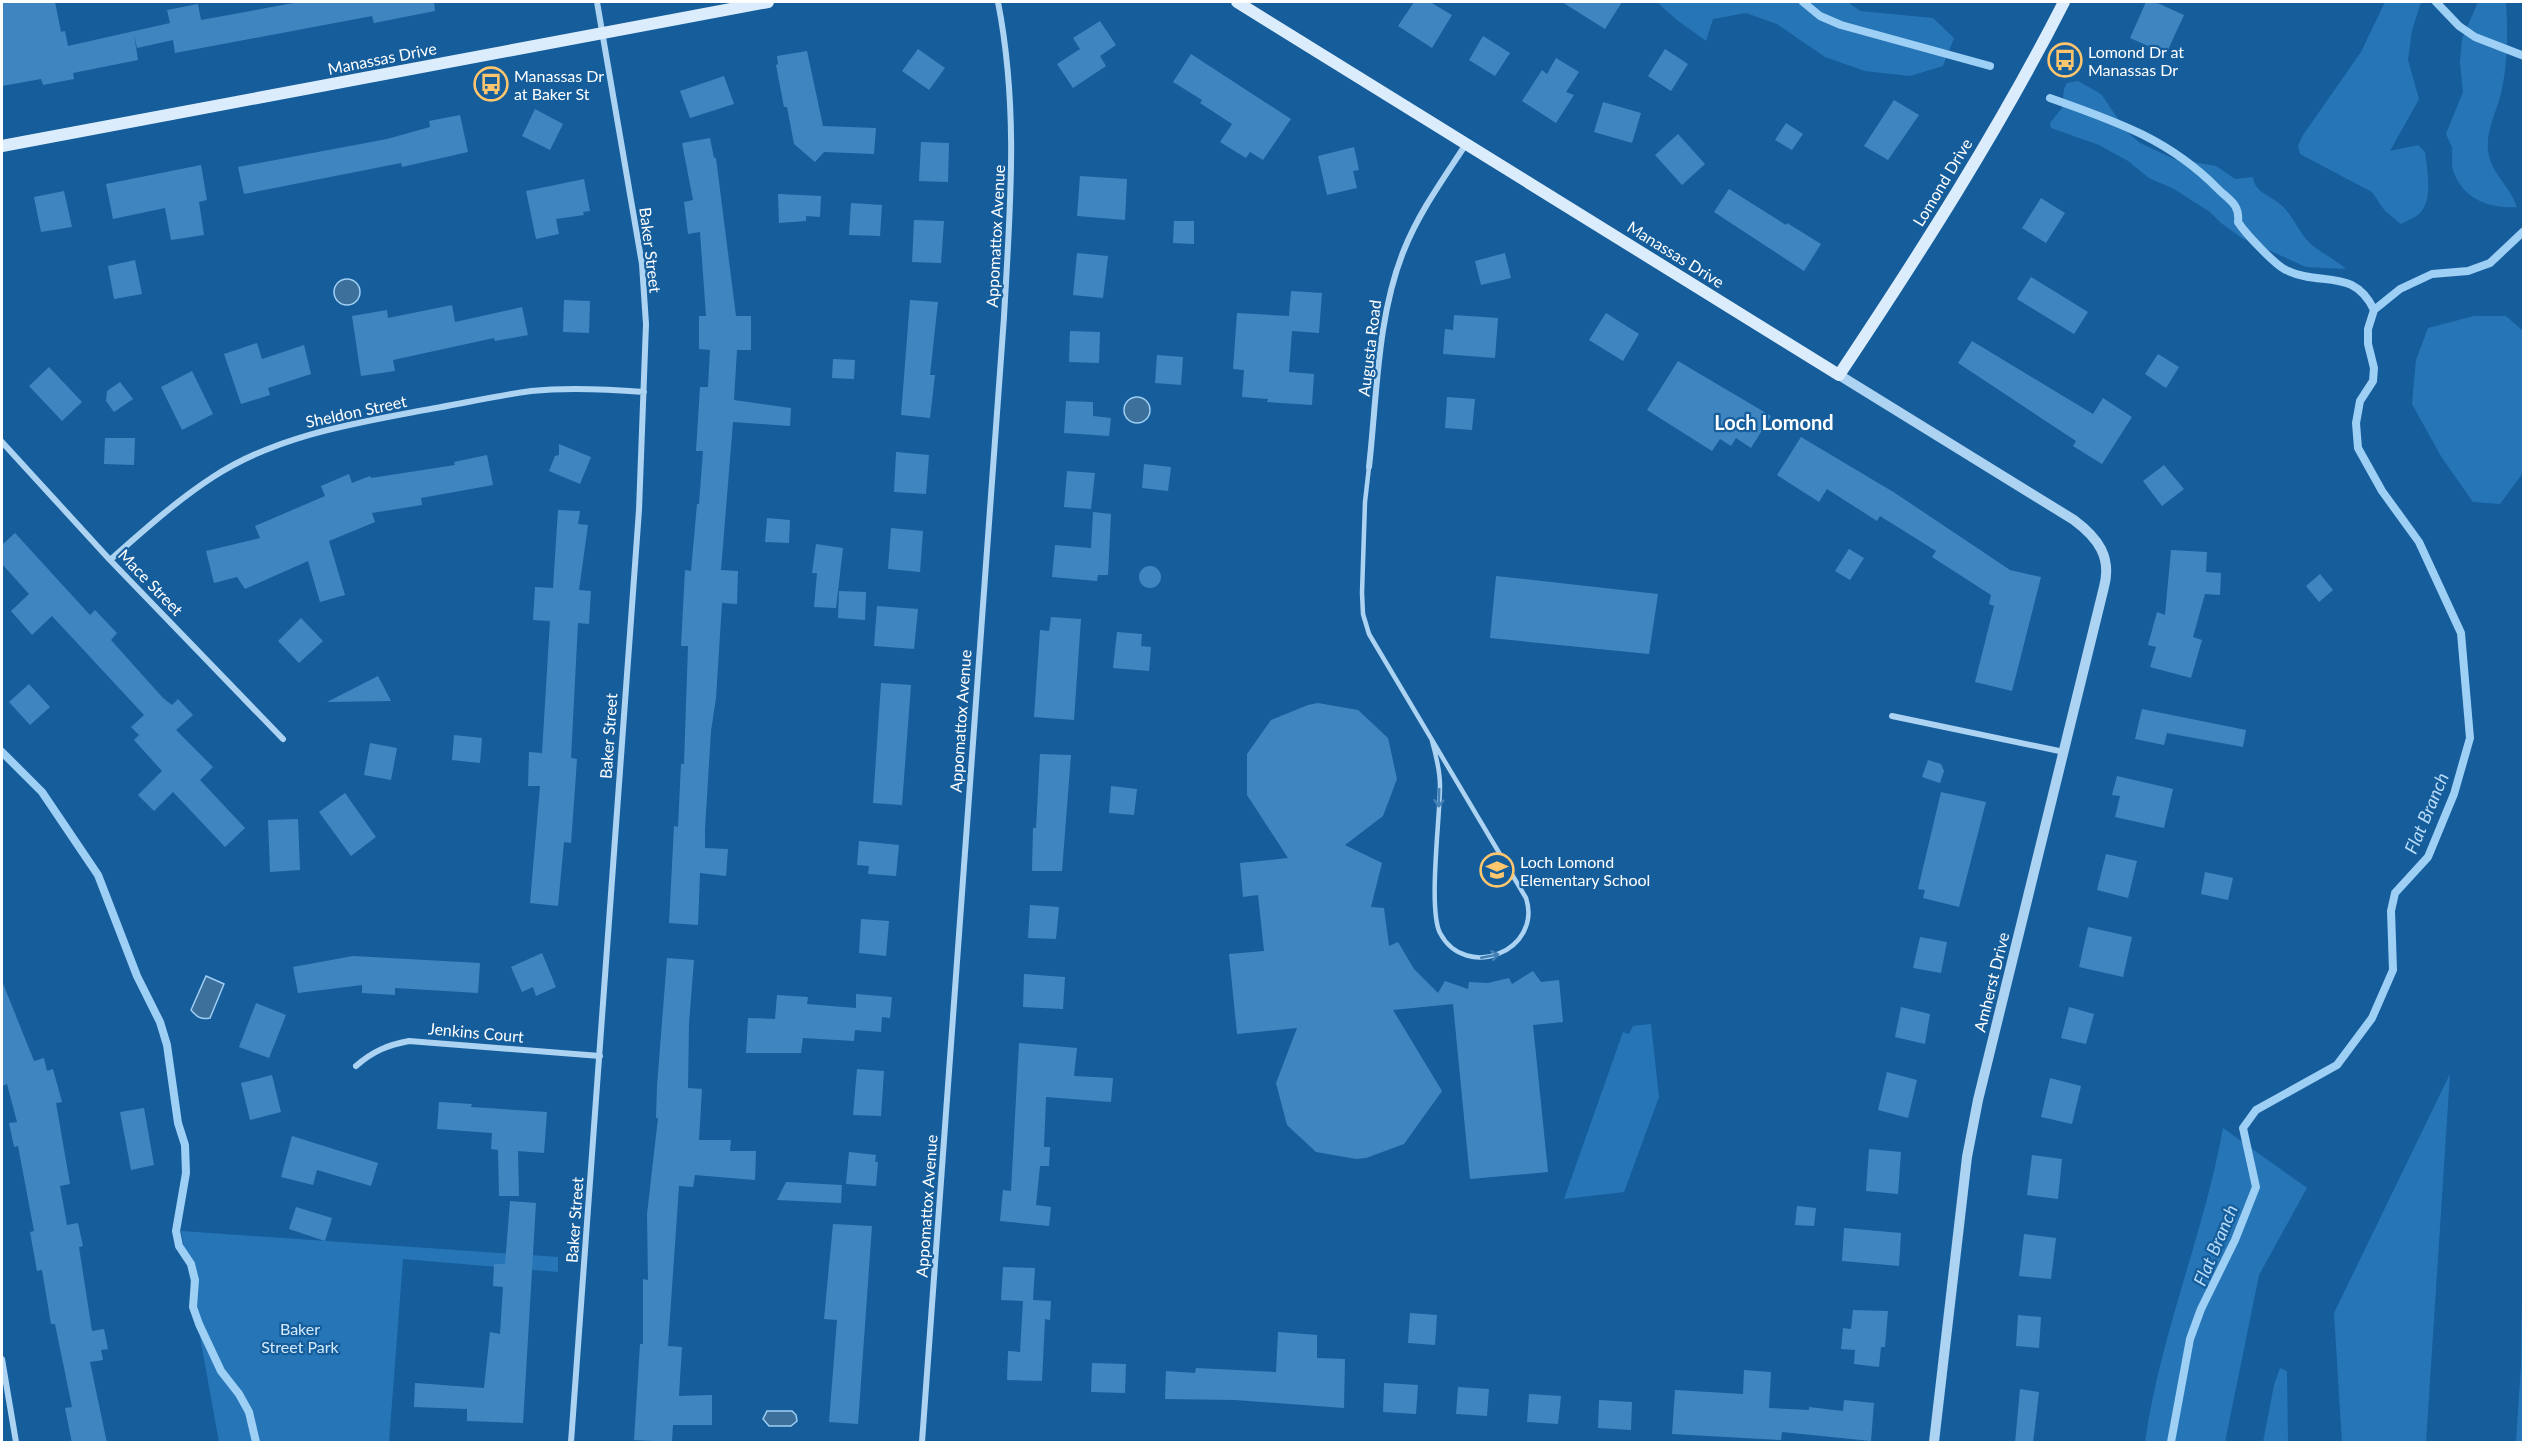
<svg xmlns="http://www.w3.org/2000/svg" width="2525" height="1444" font-family="Lato,sans-serif">
	<style>
		.green { fill: #2676b7 }
		.water { fill: #3e709c; stroke: #9ecff5; stroke-width: 1.5 }
		.lines { fill: none; stroke-linecap: round; stroke-linejoin: round }
		.stream { stroke: #9ecff5; stroke-width: 8 }
		.building { fill: #3f86c1 }
		.service { stroke: #acd3f2; stroke-width: 4.5 }
		.minor { stroke: #acd3f2; stroke-width: 6 }
		.tertiary { stroke: #acd3f2; stroke-width: 10 }
		.secondary { stroke: #dbedfc; stroke-width: 12 }
		.oneway { stroke: #4380b5 }
		.labels { text-anchor: middle; dominant-baseline: central; stroke-width: 4.5; stroke-linejoin: round; paint-order: stroke }
		.poi-label { font-size: 16px; fill: #fff; stroke: #165d9b; text-anchor: start }
		.street-label { font-size: 16px; fill: #fff; stroke: #165d9b }
		.park-label { font-size: 16px; fill: #d3eafc; stroke: #165d9b }
		.water-label { font-size: 18px; font-style: italic; fill: #b8dcf9; stroke: #165d9b }
		.quarter-label { font-size: 20px; font-weight: bold; fill: #fff; stroke: #165d9b }
	</style>
	<rect width="100%" height="100%" fill="#165d9b"/>
	<path class="green" d="M1657,2H1848L1860,11L1933,18L1954,38L1943,66L1910,76L1865,71L1825,57L1777,24L1746,13L1713,19L1706,41L1677,20Z
		M2385,2H2421L2412,30L2408,60L2419,99L2390,151L2418,145L2425,152C2427,169 2433,197 2421,212C2417,217 2406,221 2401,224L2385,211L2372,192L2300,154L2298,146L2303,135L2361,52Z
		M2478,2H2506C2508,33 2508,66 2500,97C2495,115 2486,132 2488,151C2491,174 2510,186 2517,207C2490,209 2462,199 2453,170C2451,163 2453,154 2452,147C2450,143 2448,138 2446,134L2463,92L2460,63L2462,39Z
		M2078,81L2101,94L2127,132L2140,143L2174,159L2216,166L2235,179L2253,177C2254,192 2271,196 2281,205C2294,216 2299,234 2312,245C2323,254 2336,260 2346,269L2306,267L2275,253L2242,238L2221,223L2210,212L2174,189L2149,178L2128,161L2099,145L2051,128L2050,123L2062,108L2064,89L2067,83Z
		M2474,316H2506L2523,331V473L2500,504L2473,502L2442,458L2412,404L2416,360L2428,328Z
		M1651,1024L1659,1097L1624,1192L1564,1199L1623,1032L1629,1034L1633,1026Z
		M2450,1074L2426,1442H2342L2334,1313Z
		M2223,1128L2307,1188L2259,1275L2225,1442H2145C2160,1335 2204,1234 2223,1128Z
		M2523,1223L2524,1442H2516L2521,1365Z
		M181,1231L558,1257V1272L403,1259L389,1442H219Z
		M2280,1368L2287,1371L2288,1442H2263L2274,1385Z"/>
	<path class="water" d="M334 292a13 13 0 1 1 26 0a13 13 0 1 1-26 0Z
		M1124 410a13 13 0 1 1 26 0a13 13 0 1 1-26 0Z
		M206,976L224,984L210,1018C201,1020 197,1017 191,1010Z
		M767,1411H792L796,1415L797,1421L791,1426H769L763,1419Z"/>
	<g class="lines">
		<path class="stream" d="M1803,2L1820,16L1841,25L1990,66
			M2436,2L2459,26L2475,37L2524,56
			M2050,98C2115,121 2169,139 2218,189C2229,200 2240,204 2238,222C2245,233 2275,265 2286,270C2321,287 2354,267 2374,310
			M2,752L42,792L98,875L137,976L160,1022L167,1045L178,1123L185,1145L186,1173L176,1231L179,1246L191,1264L195,1280L193,1307L199,1324L221,1371L239,1394L249,1412L256,1442
			M2171,1442L2190,1339L2201,1309L2235,1240L2256,1187L2243,1128L2256,1110L2337,1065L2372,1018L2393,970L2391,911L2395,893L2428,857L2454,794L2470,738L2461,633L2419,542L2382,491L2358,448L2356,423L2360,401L2373,381L2374,368L2368,344V329L2374,310L2400,289L2432,274L2468,271L2490,263L2524,231"/>
	</g>
	<path class="building" d="M2,2H55L61,32L65,31L68,46L170,23L167,10L198,4L201,20L299,2H434L435,11L374,23L372,16L175,53L173,40L137,48L134,34L138,60L73,73L74,79L43,85L41,79L2,86Z
		M1414,2H1430L1452,15L1432,48L1398,26Z
		M1562,2H1622L1605,29Z
		M2146,2H2155L2184,15L2166,54L2130,38Z
		M1100,21L1116,45L1100,56L1106,66L1073,88L1057,64L1080,49L1073,38Z
		M1483,36L1510,53L1495,76L1469,60Z
		M918,49L945,68L929,90L902,71Z
		M1665,49L1688,64L1671,91L1648,76Z
		M807,51L823,126L876,128L874,154L824,152L815,162L794,144L787,107H784L776,65L778,64L777,56Z
		M1191,54L1291,119L1263,160L1250,152L1246,158L1220,142L1232,124L1200,103L1202,100L1173,82Z
		M1556,58L1579,72L1566,92L1574,95L1556,123L1522,101L1542,70L1547,74Z
		M724,76L734,104L690,118L680,91Z
		M1894,100L1919,115L1888,160L1864,146Z
		M1603,102L1641,113L1632,143L1594,132Z
		M535,109L563,124L550,150L522,136Z
		M460,115L468,152L402,167L401,163L244,194L238,167L387,139L430,127L429,121Z
		M1786,123L1803,134L1792,150L1775,140Z
		M1678,134L1705,164L1682,185L1655,155Z
		M710,138L714,158H716L736,316H751V350H737L734,400L791,408L790,426L733,422L721,570L738,571L737,604L722,603L716,698L711,731L705,829V848L728,849L726,876L700,873L698,925L669,923L674,826L678,827L681,764H684L688,646H681L685,570L691,571L697,504H699L703,451H696L700,387H708L710,350L699,349V316H706L700,232L688,234L684,202L693,200L682,143Z
		M921,142L949,143L948,182L919,181Z
		M1354,147L1359,170L1353,171L1357,188L1327,195L1318,156Z
		M201,165L207,200L199,202L204,235L171,240L165,208L113,219L106,184Z
		M1080,176L1127,179L1125,220L1077,216Z
		M584,179L590,211L583,212L584,215L556,219L559,234L536,239L526,191Z
		M1729,189L1786,225L1787,223L1821,244L1804,271L1714,212Z
		M64,191L72,227L41,232L34,197Z
		M778,194L821,196L820,217L806,216V221L779,223Z
		M2041,198L2065,213L2046,243L2022,228Z
		M851,203L882,205L880,236L849,235Z
		M914,220L944,221L941,263L912,262Z
		M1174,221H1194V244L1173,243Z
		M1077,253L1108,256L1103,298L1073,295Z
		M1505,253L1511,278L1481,285L1475,261Z
		M135,260L142,294L114,299L108,266Z
		M2031,277L2088,312L2074,334L2017,299Z
		M1291,291L1322,293L1319,333L1292,331L1289,372L1314,374L1312,405L1267,402L1268,399L1242,397L1244,370L1233,369L1237,313L1289,316Z
		M564,300L590,301L589,333L563,332Z
		M910,300L938,302L930,375H935L930,418L901,415Z
		M452,305L455,322L522,307L528,335L495,341L494,338L393,360L395,371L361,376L352,316L387,310L388,318Z
		M1606,313L1639,334L1623,361L1589,340Z
		M1454,315L1498,318L1495,358L1443,354L1445,329L1453,330Z
		M1070,331L1100,332L1099,363L1069,362Z
		M1972,341L2093,414L2103,398L2132,417L2102,464L2073,446L2076,441L1958,363Z
		M257,343L262,359L304,345L311,374L268,388L270,395L241,404L224,354Z
		M2158,354L2179,367L2166,388L2145,374Z
		M1157,355L1183,357L1181,385L1155,383Z
		M833,359L855,360L854,379L832,378Z
		M1678,361L1771,416L1751,448L1736,438L1731,446L1720,439L1712,451L1647,410Z
		M49,367L82,402L62,421L29,386Z
		M192,371L213,414L182,430L161,387Z
		M120,382L133,399L114,412L106,401L107,391Z
		M1447,397L1475,399L1472,430L1445,428Z
		M1066,401L1093,402V416L1111,418L1109,436L1064,433Z
		M1801,437L1895,493L2010,570L2041,577L2012,691L1975,682L1994,606L1989,604L1991,595L1932,557L1936,551L1880,516L1877,521L1827,489L1819,502L1777,475Z
		M105,438H135L134,465L104,464Z
		M559,444L591,457L580,484L549,471L555,456L559,455Z
		M896,452L929,455L926,494L894,492Z
		M487,455L493,485L421,498L422,505L372,513L375,522L329,541L345,595L320,602L308,561L245,589L237,577L214,583L206,551L260,538L255,526L325,496L321,486L349,474L352,483L370,476L371,478L455,465L454,462Z
		M1144,464L1171,467L1168,491L1142,488Z
		M2164,465L2184,489L2162,506L2143,481Z
		M1067,471L1095,473L1091,509L1064,507Z
		M558,510L580,511L578,524L588,525L579,590L591,591L589,624L578,623L571,758L577,759L575,788L571,843L564,842L558,906L530,903L540,786H528L529,752L542,753L550,621L533,620L535,587L553,588Z
		M1093,512L1111,514L1108,575H1098L1097,581L1052,577L1055,545L1091,548Z
		M767,518L790,520L789,543L765,542Z
		M891,528L923,531L920,572L888,569Z
		M15,533L90,615L95,610L117,633L111,640L163,698L172,705L178,699L193,715L176,730L213,767L200,780L245,828L225,847L173,792L154,811L138,795L162,771L134,740L139,735L131,727L144,715L52,616L32,635L11,611L29,594L2,564V545Z
		M816,544L843,548L836,608L814,607L817,573H812Z
		M1849,549L1864,558L1850,580L1835,571Z
		M2171,550L2207,552L2206,572L2221,573L2220,595L2205,594L2193,637L2202,640L2191,678L2150,667L2156,647L2148,645L2157,612L2165,615Z
		M1139 577a11 11 0 1 1 22 0a11 11 0 1 1-22 0Z
		M2320,574L2333,590L2319,602L2306,586Z
		M1496,576L1658,594L1649,654L1490,638Z
		M839,591L866,592L865,620L838,618Z
		M877,606L918,609L914,649L874,646Z
		M1051,617L1081,619L1074,720L1034,717L1040,630L1049,631Z
		M301,618L323,641L299,663L278,641Z
		M1117,632L1142,634L1141,646L1151,647L1149,671L1113,668Z
		M378,676L391,701L327,702Z
		M881,683L911,685L902,805L873,803Z
		M29,684L50,707L30,725L9,702Z
		M1318,703L1358,710L1388,738L1397,779L1383,816L1345,845L1382,863L1371,907L1384,908L1389,946L1398,942L1414,969L1438,993L1445,981L1468,989L1469,982L1488,983L1509,978L1512,984L1533,971L1541,982L1559,980L1563,1022L1533,1025L1548,1172L1470,1179L1453,1004L1393,1010L1442,1091L1404,1144L1366,1158L1356,1159L1316,1152L1287,1125L1276,1083L1297,1028L1237,1034L1229,954L1264,951L1258,895L1243,897L1240,863L1288,858L1247,795V754L1271,720L1308,705Z
		M2142,709L2246,730L2243,747L2167,733L2164,745L2135,739Z
		M454,735L482,738L480,763L452,760Z
		M370,743L397,748L391,780L364,775Z
		M1040,754L1071,755L1062,871H1032L1033,828H1036Z
		M1928,760L1941,764L1944,771L1940,783L1922,777Z
		M2117,776L2173,789L2164,828L2115,817L2120,796L2112,795Z
		M1111,786L1137,789L1134,815L1109,813Z
		M1941,792L1986,802L1959,907L1923,898L1925,890L1918,889Z
		M345,793L376,837L351,856L319,812Z
		M298,819L300,870L270,872L268,820Z
		M859,841L899,845L896,876L868,874L869,866L857,865Z
		M2106,854L2137,861L2128,898L2097,890Z
		M2205,872L2233,878L2228,900L2201,894Z
		M1030,905L1059,907L1056,939L1028,938Z
		M861,919L889,921L886,956L859,953Z
		M2088,927L2132,937L2123,977L2079,967Z
		M1920,937L1947,942L1941,973L1913,968Z
		M542,953L556,987L536,996L533,987L522,992L511,967Z
		M353,956L480,963L478,993L395,988V995L362,993V985L298,993L293,967Z
		M667,958L694,960L689,1023L688,1088L702,1089L699,1140H731L730,1151H756L755,1180L695,1175L693,1187L679,1186L668,1346L682,1347L679,1396L712,1395V1425H673L672,1442L634,1440L640,1344H643V1279L648,1280L647,1214L658,1118H656L657,1086Z
		M1024,974L1065,977L1063,1009L1023,1007Z
		M2,981L34,1061L44,1058L47,1071L53,1069L62,1102L56,1103L70,1184L60,1186L67,1225L78,1223L83,1246L79,1247L92,1331L104,1329L108,1349L101,1350L103,1360L90,1362L107,1443H72L65,1408L72,1407L55,1324H51L42,1270L37,1271L30,1232L34,1231L18,1146L14,1147L9,1123L17,1122L7,1084L2,1086Z
		M856,994L892,997L890,1018L882,1017L881,1032L855,1030L854,1041L803,1038L801,1053H746L748,1018L775,1019L777,995L808,997L807,1004L856,1008Z
		M256,1003L286,1015L269,1058L239,1047Z
		M1901,1007L1930,1014L1925,1044L1895,1037Z
		M2069,1007L2094,1014L2086,1044L2061,1038Z
		M1019,1043L1077,1048L1074,1076L1113,1078L1111,1102L1046,1097L1044,1147H1050L1049,1166H1040L1036,1205L1051,1207L1049,1226L1000,1221L1003,1190L1011,1191Z
		M857,1069L884,1071L881,1116L853,1115Z
		M1887,1072L1917,1080L1908,1118L1878,1110Z
		M272,1075L281,1112L250,1120L241,1083Z
		M2050,1078L2081,1086L2072,1124L2041,1117Z
		M439,1102L472,1104L471,1107L547,1112L544,1153L518,1151L519,1196H499L498,1150L491,1149L492,1133L437,1129Z
		M144,1108L154,1165L131,1170L120,1112Z
		M292,1136L378,1163L371,1186L317,1170L313,1185L281,1177Z
		M1869,1149L1901,1152L1898,1194L1866,1191Z
		M849,1152L876,1155L875,1162H878L876,1186L846,1184Z
		M2032,1155L2062,1159L2058,1199L2027,1195Z
		M786,1182L842,1185L841,1203L777,1200Z
		M510,1201L536,1203L523,1423L467,1421V1409L414,1407L415,1383L484,1388L490,1332L500,1334L503,1287L493,1286L494,1264H505Z
		M1797,1206L1816,1208L1814,1226L1795,1225Z
		M296,1207L332,1218L325,1241L289,1229Z
		M833,1224L872,1226L858,1424L829,1422L837,1320L824,1319Z
		M1844,1228L1901,1233L1899,1266L1842,1261Z
		M2024,1234L2056,1238L2051,1279L2019,1276Z
		M1003,1267L1035,1268L1033,1300L1051,1301L1050,1320L1045,1319L1042,1381L1007,1380L1008,1351L1020,1352L1023,1301L1001,1300Z
		M1853,1310L1888,1311L1885,1347H1881L1879,1367L1854,1364L1855,1350L1841,1349L1843,1328L1851,1329Z
		M1410,1313L1437,1315L1435,1345L1408,1343Z
		M2018,1315L2041,1317L2039,1348L2016,1346Z
		M1278,1332L1317,1335V1358L1345,1359L1344,1408L1235,1400L1165,1399L1166,1371L1195,1373L1196,1368L1276,1372Z
		M1092,1363L1126,1364L1125,1393L1091,1392Z
		M1744,1370L1771,1372L1769,1408L1809,1410V1407L1843,1411L1844,1400L1874,1403L1871,1441L1782,1432L1781,1440L1672,1434L1675,1390L1743,1394Z
		M1384,1383L1418,1385L1416,1414L1383,1412Z
		M1458,1387L1489,1389L1487,1416L1456,1414Z
		M2020,1389L2039,1392L2033,1443H2015Z
		M1529,1394L1561,1396L1558,1424L1527,1422Z
		M1599,1400L1632,1402L1631,1430L1598,1428Z"/>
	<g class="lines">
		<path class="service" d="M1369,467L1365,502L1362,593L1363,614L1369,634L1526,898C1543,950 1466,982 1440,933C1428,909 1440,818 1440,786C1440,771 1436,755 1432,741"/>
		<path class="minor" d="M2,442L110,560L283,739
			M1369,467C1377,397 1377,316 1404,250C1419,212 1444,178 1466,144
			M110,560C143,531 176,501 213,477C274,437 349,424 419,411C456,405 494,396 531,391C569,387 606,389 644,392
			M1892,716L2064,752
			M356,1066C373,1051 388,1045 409,1041L600,1056
			M2,1359L16,1442
			M571,1442L639,510L646,324L642,264L597,2
			M922,1442L1004,317C1010,208 1019,110 998,2"/>
		<path class="tertiary" d="M1839,375L2074,520C2098,538 2112,557 2104,587L1978,1100L1967,1157L1934,1442"/>
		<path class="secondary" d="M1237,2L1839,375C1919,255 1999,130 2064,2
			M2,146L768,2"/>
	</g>
	<defs><path id="oneway-shaft" d="M-6 0H5M1.5-3L5.5 0L1.5 3" fill="none" stroke-width="1.6" stroke-linecap="round" stroke-linejoin="round" transform="scale(1.5)"/></defs>
	<g class="oneway">
		<use href="#oneway-shaft" transform="translate(1439 798) rotate(92)"/>
		<use href="#oneway-shaft" transform="translate(1490 956) rotate(-11)"/>
	</g>
	<defs>
		<symbol id="bus-ring" viewBox="-11 -11 22 22"><circle r="9.5" fill="#165d9b" stroke="#ffc66d" stroke-width="1.5"/><path d="M-5-6H5V4H4V6H2V4H-2V6H-4V4H-5ZM-3.5-4V0h7V-4ZM-3.5 1.2v1.5H-2V1.2ZM2 1.2v1.5H3.5V1.2Z" fill="#ffc66d"/></symbol>
		<symbol id="school-ring" viewBox="-11 -11 22 22"><circle r="9.5" fill="#165d9b" stroke="#ffc66d" stroke-width="1.5"/><path d="M0-5L7-2L0 1L-7-2ZM-4 1L0 2.5L4 1V4Q0 6-4 4Z" fill="#ffc66d"/></symbol>
	</defs>
	<g fill-rule="evenodd">
		<use href="#bus-ring" x="2046" y="41" width="38" height="38"/>
		<use href="#bus-ring" x="472" y="65" width="38" height="38"/>
		<use href="#school-ring" x="1478" y="851" width="38" height="38"/>
	</g>
	<g class="labels">
		<g class="poi-label">
			<text x="2088" y="51">Lomond Dr at<tspan x="2088" dy="18">Manassas Dr</tspan></text>
			<text x="514" y="75">Manassas Dr<tspan x="514" dy="18">at Baker St</tspan></text>
			<text x="1520" y="861">Loch Lomond<tspan x="1520" dy="18">Elementary School</tspan></text>
		</g>
		<g class="street-label">
			<text transform="translate(382 58) rotate(-11)">Manassas Drive</text>
			<text transform="translate(1942 182) rotate(-59)">Lomond Drive</text>
			<text transform="translate(995 236) rotate(-87)">Appomattox Avenue</text>
			<text transform="translate(651 250) rotate(83)">Baker Street</text>
			<text transform="translate(1676 254) rotate(32)">Manassas Drive</text>
			<text transform="translate(1369 348) rotate(-83)">Augusta Road</text>
			<text transform="translate(356 411) rotate(-12)">Sheldon Street</text>
			<text transform="translate(151 582) rotate(46)">Mace Street</text>
			<text transform="translate(960 721) rotate(-86)">Appomattox Avenue</text>
			<text transform="translate(608 736) rotate(-86)">Baker Street</text>
			<text transform="translate(1991 982) rotate(-76)">Amherst Drive</text>
			<text transform="translate(476 1032) rotate(5)">Jenkins Court</text>
			<text transform="translate(926 1206) rotate(-86)">Appomattox Avenue</text>
			<text transform="translate(574 1220) rotate(-86)">Baker Street</text>
		</g>
		<g class="park-label">
			<text x="300" y="1328">Baker<tspan x="300" dy="18">Street Park</tspan></text>
		</g>
		<g class="water-label">
			<text transform="translate(2426 813) rotate(-67)">Flat Branch</text>
			<text transform="translate(2215 1245) rotate(-67)">Flat Branch</text>
		</g>
		<g class="quarter-label">
			<text x="1774" y="422">Loch Lomond</text>
		</g>
	</g>
	<rect width="2525" height="1444" fill="none" stroke="#ffffff" stroke-width="6"/>
</svg>
